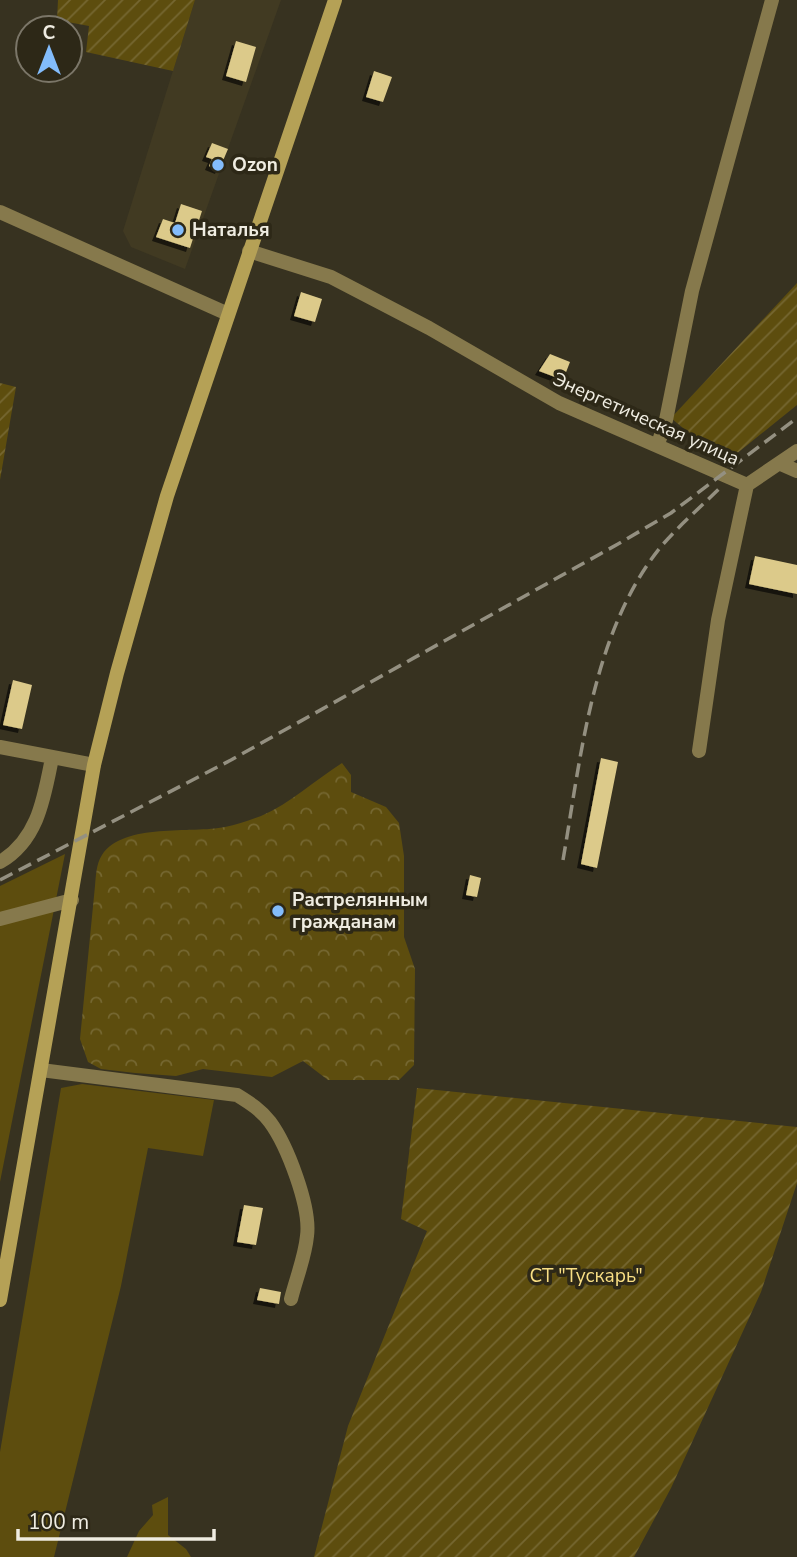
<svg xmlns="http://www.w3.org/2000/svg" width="797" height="1557" font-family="'Nunito Sans',sans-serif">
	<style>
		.built { fill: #413a22 }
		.grass { fill: #5d4d0e }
		.forest { fill: url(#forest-crowns) }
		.garden { fill: url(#garden-furrows) }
		.building { fill: #dcca8a; filter: url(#shadow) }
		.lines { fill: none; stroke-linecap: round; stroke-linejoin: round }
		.minor { stroke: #86794c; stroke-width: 14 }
		.secondary { stroke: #b5a156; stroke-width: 14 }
		.rail { stroke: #949081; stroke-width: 3.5; stroke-dasharray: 14 7; stroke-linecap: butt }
		.poi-dot { fill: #83bcfb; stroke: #2d2817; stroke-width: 2.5 }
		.labels { text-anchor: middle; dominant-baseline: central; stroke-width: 7; stroke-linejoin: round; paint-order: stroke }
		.poi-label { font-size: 19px; font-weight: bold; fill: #efece1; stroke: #2d2817; text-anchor: start }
		.street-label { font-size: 19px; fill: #efece1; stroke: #2d2817 }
		.park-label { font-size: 19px; fill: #f9df84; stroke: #2d2817 }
	</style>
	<defs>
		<pattern id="forest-crowns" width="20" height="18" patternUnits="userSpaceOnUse" patternTransform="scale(1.75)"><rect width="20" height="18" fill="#5d4d0e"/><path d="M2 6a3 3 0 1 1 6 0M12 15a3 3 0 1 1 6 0" fill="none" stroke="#756731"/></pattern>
		<pattern id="garden-furrows" width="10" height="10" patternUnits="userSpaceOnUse" patternTransform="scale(1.75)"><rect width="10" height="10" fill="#5d4d0e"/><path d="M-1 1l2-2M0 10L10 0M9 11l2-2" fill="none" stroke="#756731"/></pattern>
		<filter id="shadow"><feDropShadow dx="-4" dy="4" stdDeviation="0" flood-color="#0009"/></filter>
	</defs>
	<rect width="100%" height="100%" fill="#373220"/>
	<path class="built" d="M195,0H281L185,269L131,247L123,231Z"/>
	<path class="grass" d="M65,854L0,1182V886Z
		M82,1084L214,1100L203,1156L148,1148L121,1286L54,1557H0V1452L61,1088Z
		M168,1497V1535L186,1549L191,1557H127L139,1531L153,1515L152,1505Z"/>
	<path class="forest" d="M342,763L351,775V792L386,807L399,823L404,856V937L415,969L414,1065L399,1080H328L303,1061L272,1077L203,1069L176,1076L135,1073L101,1069L88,1062L80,1039L95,886C96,876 96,864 102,855C124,822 192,834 225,827C237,825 250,820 261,816C291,803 315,780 342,763Z"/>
	<path class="garden" d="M58,0H195L173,71L86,52L89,26L57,20Z
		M797,283V405L725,463L671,418Z
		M0,383L16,387L0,480Z
		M417,1088L797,1127V1183L761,1292L671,1488L634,1557H314L348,1426L427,1231L401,1219Z"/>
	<path class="building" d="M236,41L256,47L246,82L226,76Z
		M374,71L392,77L383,102L366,97Z
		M212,143L228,149L219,170L209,166L212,159L206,157Z
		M181,204L202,211L190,248L156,237L163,219L175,223Z
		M301,292L322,299L315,322L294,316Z
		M550,354L570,362L563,380L539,371Z
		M755,556L797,565V594L749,584Z
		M13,680L32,685L22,729L3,725Z
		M601,758L618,762L597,868L581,864Z
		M470,875L481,878L477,897L466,895Z
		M244,1205L263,1208L256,1245L237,1242Z
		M260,1288L281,1292L279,1304L257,1300Z"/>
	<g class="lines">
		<path class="minor" d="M0,212L228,314
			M249,251L331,277L429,328L559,403L747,485
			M658,444L666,420L692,291L772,0
			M781,464L797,471
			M747,485L797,451
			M0,747L94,765
			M699,751L718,620L747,485
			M0,862C38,840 44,798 52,758
			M0,919L72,900
			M41,1070L237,1095C250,1103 261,1110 270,1122C287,1145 311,1207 307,1236C305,1257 296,1279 291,1299"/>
		<path class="secondary" d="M0,1300L94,765L117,673L167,496L335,0"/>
		<path class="rail" d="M563,860C581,757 592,634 659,549C678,526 702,506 723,485
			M0,880L231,760L618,544L671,513L797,418"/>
	</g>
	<g class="poi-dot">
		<circle cx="218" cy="165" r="7"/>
		<circle cx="178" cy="230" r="7"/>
		<circle cx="278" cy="911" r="7"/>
	</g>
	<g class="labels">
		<g class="poi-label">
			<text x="232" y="165">Ozon</text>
			<text x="192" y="230">Наталья</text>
			<text x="292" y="900">Растрелянным<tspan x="292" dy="22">гражданам</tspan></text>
		</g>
		<g class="street-label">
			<text transform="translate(646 419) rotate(24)">Энергетическая улица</text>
		</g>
		<g class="park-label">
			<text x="586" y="1276">СТ "Тускарь"</text>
		</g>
	</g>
	<g transform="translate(49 49)"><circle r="33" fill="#2d2817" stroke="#7b7668" stroke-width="2"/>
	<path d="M0-5L12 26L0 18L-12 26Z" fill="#83bcfb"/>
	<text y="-10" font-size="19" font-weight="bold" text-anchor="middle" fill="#efece1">С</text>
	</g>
	<path d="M18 1529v10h196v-10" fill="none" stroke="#efece1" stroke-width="3.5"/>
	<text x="28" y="1529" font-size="21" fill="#efece1" stroke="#2d2817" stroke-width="5" paint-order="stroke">100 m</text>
</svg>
